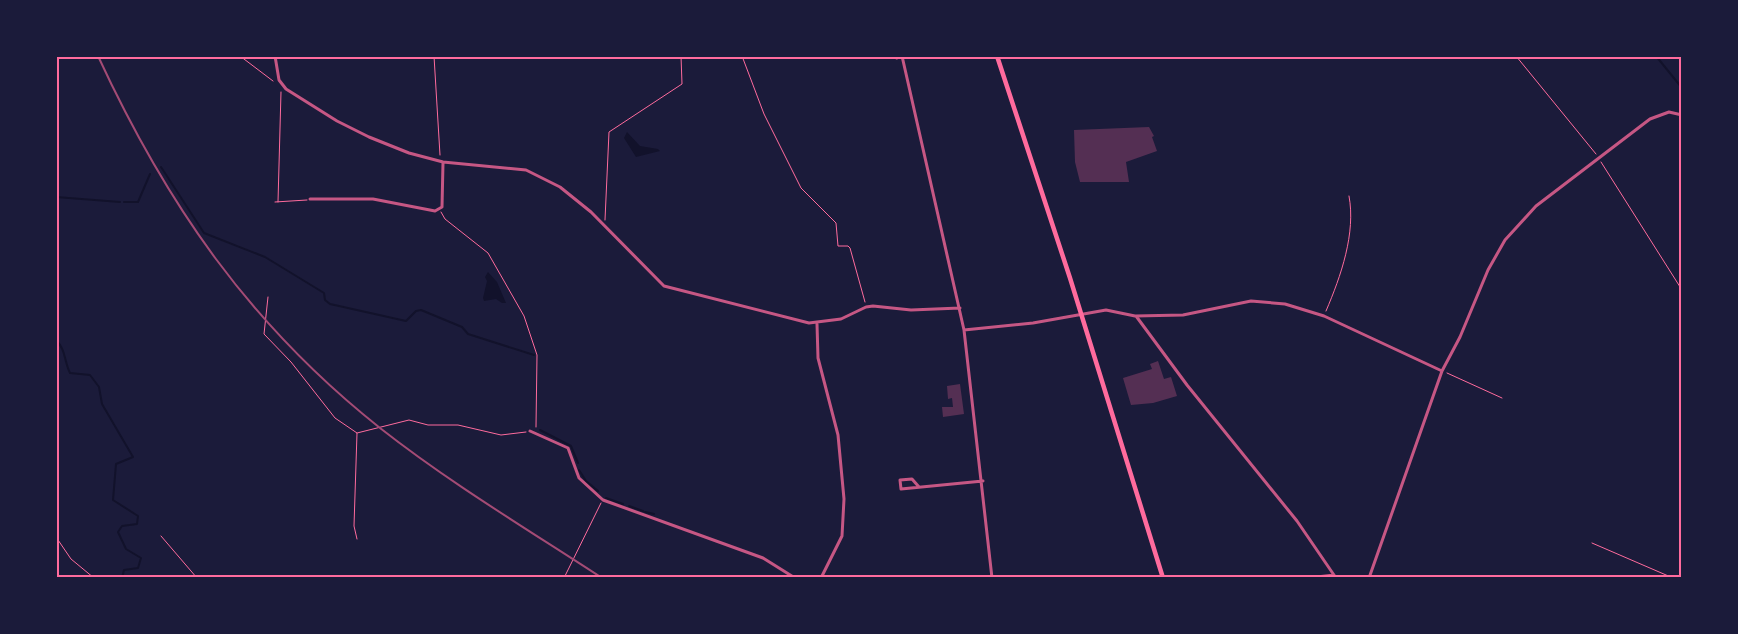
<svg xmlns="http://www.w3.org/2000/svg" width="1738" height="634" font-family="'Asap Condensed',sans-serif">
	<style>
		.water { fill: #12122b }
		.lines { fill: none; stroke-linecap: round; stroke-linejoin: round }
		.stream { stroke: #12122b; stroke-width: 2 }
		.building { fill: #542f53 }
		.path { stroke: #ff6b9d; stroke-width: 1 }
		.minor { stroke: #c65784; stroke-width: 3 }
		.primary { stroke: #ff6b9d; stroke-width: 4.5 }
		.rail { stroke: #a44b75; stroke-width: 2 }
		.neatline { fill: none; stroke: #ff6b9d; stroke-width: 2 }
	</style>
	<rect width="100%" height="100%" fill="#1b1b3a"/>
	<path class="water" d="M627,132L640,146L658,149L660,151L636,157L624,138Z
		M488,272L497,282L506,303H502L496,299L484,301L483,298L487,281L485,277Z"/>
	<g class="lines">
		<path class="stream" d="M1656,56L1682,88
			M161,167L204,233L265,257L324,293L325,300L330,304L406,321L416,311L421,310L462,327L468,334L534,355
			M56,197L120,202
			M124,202H138L150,174
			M56,340C66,350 64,361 70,373L90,375L99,387L102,404L133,457L116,464L113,500L138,516L137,524L122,526L118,532L126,549L141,558L138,568L124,570L122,578
			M540,430L571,446L578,463
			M579,470L586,481L598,491
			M606,498L623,504
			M629,506L643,511
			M645,512L654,514"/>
	</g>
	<path class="building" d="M1149,127L1154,136L1152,137L1157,151L1126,162L1129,182H1080L1075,162L1074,130Z
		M1158,361L1164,379L1171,377L1177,396L1153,403L1131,405L1123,378L1152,369L1150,364Z
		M960,384L964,414L943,417L942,407H953L952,398L948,399L947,386Z"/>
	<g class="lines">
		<path class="path" d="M240,56L273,81
			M434,56L440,155
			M742,56L764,114L801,188L836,223L838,246H848L850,248L865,302
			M886,56L897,59
			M1516,56L1596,154
			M1601,162L1682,290
			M275,202L307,200
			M278,202L281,92
			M441,212L445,219L488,253L524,316L537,355L536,427
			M605,220L609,132L682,84L681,56
			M268,297L264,334L291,362L335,418L357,433L354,526L357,539
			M1326,311C1341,276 1356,233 1349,196
			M1447,373L1502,398
			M357,433L409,420L428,425H458L501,435L526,432
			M161,536L197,578
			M56,537L71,559L94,578
			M1592,543L1673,578
			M564,578L601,503"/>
		<path class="minor" d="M275,56L279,80L286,89L337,121L369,137L409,153L443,162L526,170L560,187L591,212L664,286L809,323L841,319L866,307L873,306L911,310L960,308
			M902,56L964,330L992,578
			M310,199H373L435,211L442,207L443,163
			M1136,316L1187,385L1297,521L1336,578
			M817,324L818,358L838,435L844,499L842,536L821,578
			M964,330L1033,323L1106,310L1135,316L1183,315L1251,301L1285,304L1324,316L1442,371
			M530,431L568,448L579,478L603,500L763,558L795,578
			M919,487L912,479L900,480L901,489L983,481
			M1308,578L1334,575
			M1369,578L1442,371L1460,337L1488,270L1505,240L1536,206L1650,119L1669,112L1682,115"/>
		<path class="primary" d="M997,56L1070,278L1163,578"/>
		<path class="rail" d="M98,56C167,205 250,325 380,428C450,483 527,529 602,578"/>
	</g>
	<rect width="1738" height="634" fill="none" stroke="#1b1b3a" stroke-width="115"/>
	<rect x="58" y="58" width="1622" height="518" class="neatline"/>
</svg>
